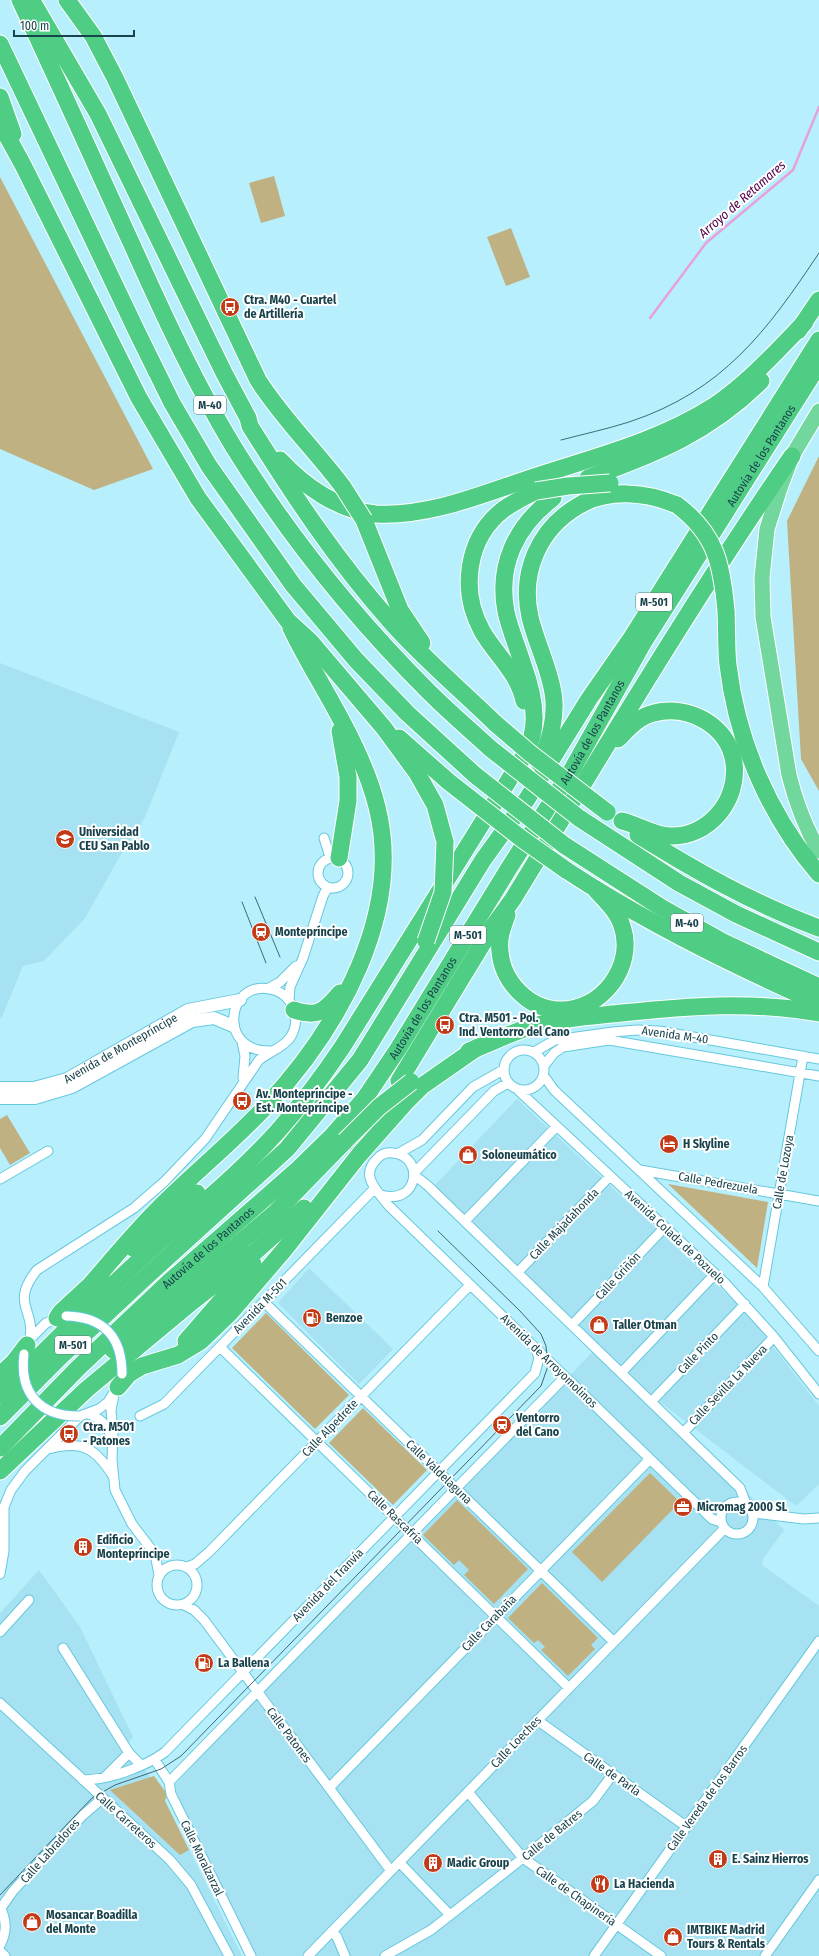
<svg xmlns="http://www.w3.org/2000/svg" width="819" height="1956" font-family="'Fira Sans Condensed',sans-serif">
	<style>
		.built { fill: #a6e2f1 }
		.green { fill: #bfb181 }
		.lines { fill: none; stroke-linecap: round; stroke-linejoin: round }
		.stream { stroke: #e7a1d8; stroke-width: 2.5 }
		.motorway-tunnel { stroke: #98cdd9; stroke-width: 17; stroke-dasharray: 17 8; stroke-linecap: butt }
		.minor-casing { stroke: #65c8de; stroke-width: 11 }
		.tertiary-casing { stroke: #65c8de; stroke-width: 14 }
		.trunk-casing { stroke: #fff; stroke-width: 17 }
		.motorway-casing { stroke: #fff; stroke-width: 19 }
		.minor { stroke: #fff; stroke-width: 9 }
		.tertiary { stroke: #fff; stroke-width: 12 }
		.trunk { stroke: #72d79c; stroke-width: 15 }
		.motorway { stroke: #4fcd84; stroke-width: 17 }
		.tram { stroke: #3d6a74; stroke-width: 1 }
		.minor-bridge-casing { stroke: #65c8de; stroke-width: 11; stroke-linecap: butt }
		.motorway-bridge-casing { stroke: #fff; stroke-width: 19; stroke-linecap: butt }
		.minor-bridge { stroke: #fff; stroke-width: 9 }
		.motorway-bridge { stroke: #4fcd84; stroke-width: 17 }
		.labels { text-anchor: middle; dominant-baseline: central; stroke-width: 4; stroke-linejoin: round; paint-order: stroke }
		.shield { fill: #fff; stroke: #5e7b82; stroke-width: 1 }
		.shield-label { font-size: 11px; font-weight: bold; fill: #19434c }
		.poi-label { font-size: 12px; font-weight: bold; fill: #19434c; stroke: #fff; text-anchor: start }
		.street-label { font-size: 12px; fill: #19434c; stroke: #fff }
		.water-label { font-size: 13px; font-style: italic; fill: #530049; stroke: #fff }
	</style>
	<rect width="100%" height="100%" fill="#b8effc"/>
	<path class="built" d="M0,663L179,732L145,817L120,856L85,918L44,961L23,966L2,1017L0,1019Z
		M517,1099L748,1314L819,1406V1484L796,1506L656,1399L434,1186Z
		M309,1268L393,1349L359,1384L278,1303Z
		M598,1346L692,1437L784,1530L763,1559L762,1565L819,1606V1956H255L214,1875L174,1786L255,1700L413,1541Z
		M39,1570L80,1627L133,1737L128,1743L165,1801L242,1956H0V1613Z"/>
	<path class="green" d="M274,176L285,216L261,223L249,183Z
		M0,177L153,469L94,490L0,449Z
		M511,228L530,277L506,286L487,237Z
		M819,456V791L801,759L787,521Z
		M7,1115L30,1153L10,1165L0,1148V1119Z
		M668,1184L768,1202L757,1268Z
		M266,1313L349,1395L315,1429L232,1348Z
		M363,1408L427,1470L393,1505L329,1443Z
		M650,1473L680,1502L602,1582L572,1552Z
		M457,1500L528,1569L494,1604L464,1575L469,1570L459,1560L454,1565L423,1535Z
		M542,1583L598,1638L591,1645L595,1649L568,1676L541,1650L545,1647L538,1640L534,1643L508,1618Z
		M154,1776L167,1794L165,1801L189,1850L180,1855L110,1790Z"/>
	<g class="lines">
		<path class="stream" d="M650,318L706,243L793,170L819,107"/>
		<path class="motorway-tunnel" d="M352,1152L376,1116"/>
		<defs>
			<path id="minor" d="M324,838L330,857
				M318 873a15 15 0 1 1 30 0a15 15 0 1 1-30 0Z
				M269,988L280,982L296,966
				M289,1000L290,987L303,958L323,896L328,887
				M242,1042L245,1056L243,1078
				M504 1070a20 20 0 1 1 40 0a20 20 0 1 1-40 0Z
				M534,1052L555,1040L613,1032L637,1030L659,1031L819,1059
				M544,1066L554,1053L563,1047L609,1040L819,1076
				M544,1076L554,1090L763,1287L819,1351
				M518,1090L724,1282L774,1337L819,1394
				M399,1153L422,1140L473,1087L503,1070
				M640,1170L819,1201
				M414,1173L494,1091L508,1083
				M414,1175L427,1185L740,1488L746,1504
				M0,1179L48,1151
				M381,1195C419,1206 425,1156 393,1153C387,1152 381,1154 377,1159C359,1176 378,1191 388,1205L712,1519L721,1522
				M465,1221L556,1127
				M518,1272L610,1176
				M763,1287L803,1056
				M264,1302L614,1642
				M572,1325L665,1227
				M30,1339C35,1308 10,1304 37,1270L134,1208L164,1182L205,1139L259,1060C268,1053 283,1047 289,1039C303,1021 293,993 270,989C226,980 217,1053 271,1051
				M30,1339L46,1323L61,1317
				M220,1347L569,1688
				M621,1373L715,1274
				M114,1395L111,1410L113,1433L112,1460L115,1490L132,1524L155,1554L159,1575
				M651,1402L745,1304
				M89,1414C102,1419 106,1425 112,1437
				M140,1416L164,1404L374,1189
				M683,1433L774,1337
				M48,1449C81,1440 95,1447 113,1476
				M721 1518a16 16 0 1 1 32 0a16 16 0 1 1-32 0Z
				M753,1513L804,1519L819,1518
				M157 1585a20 20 0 1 1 40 0a20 20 0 1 1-40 0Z
				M187,1567L195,1564L209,1552L470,1285
				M0,1574L4,1551V1507L11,1490L25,1471L80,1416L99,1409L108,1402L119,1384
				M184,1605L194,1610L204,1620L391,1871
				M0,1632L29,1600
				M63,1648L129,1753
				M0,1703L170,1860L191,1885L229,1956
				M537,1720L687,1827
				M155,1760L169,1782L171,1794L251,1956
				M106,1776L129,1753L141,1765
				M83,1780C108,1780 145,1767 165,1752L535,1373L539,1358L536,1349
				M169,1782L565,1377
				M329,1788L650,1459
				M468,1792L523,1858L661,1956
				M399,1862L450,1915
				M0,1907C7,1921 7,1932 0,1945
				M1,1908L13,1891L83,1815L103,1798
				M332,1931L337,1937L345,1956
				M0,1951L5,1956
				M308,1956L724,1529
				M385,1956L431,1930L523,1858L593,1801L613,1774
				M594,1956L819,1641
				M765,1956L819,1880"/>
			<g id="tertiary">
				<path id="s1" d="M0,1088H34L67,1079L188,1010L240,1000"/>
				<path d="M0,1098H35L72,1087L192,1021L214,1018L233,1026"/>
			</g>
			<path id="trunk" d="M819,411L792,456L780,488L767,529L762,578L763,617L789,775C796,803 805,827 819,851"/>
			<g id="motorway">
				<path d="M20,0C59,83 96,166 134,249C164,316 195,383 233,446C288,535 354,617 428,691C448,711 470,730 491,749"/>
				<path d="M67,0L93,36L115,78L258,380C283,419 316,451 343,487"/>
				<path d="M32,1L98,114L224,373L248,418L250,426C293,495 337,561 391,622C423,658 461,690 496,724"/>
				<path d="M0,44L138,334L172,403L209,466L293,585L356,660L407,713L475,775"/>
				<path d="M0,97L13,134"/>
				<path d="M0,123L23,165L139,398L198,498L288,621L310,641L384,728L417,773L435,805L445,842"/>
				<path d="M798,331L819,300"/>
				<path d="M280,460C304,486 339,511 376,514C432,517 487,492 540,475C599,456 661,440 714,406C748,383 776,352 805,322"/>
				<path d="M588,478C655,454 710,432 761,381"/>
				<path d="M364,520L400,610L422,643"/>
				<path d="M726,611C727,629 726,647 728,665C737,741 769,816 819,874"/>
				<path d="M524,701C519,674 495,654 482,631C460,591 466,538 504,509C514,502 524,497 536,491"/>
				<path d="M399,738L449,782"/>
				<path d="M618,739C628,729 639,716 654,713C689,704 729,726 734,763C739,801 708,837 671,836C653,836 639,825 622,821"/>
				<path d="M539,763C550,742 557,716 553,693C549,667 536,643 530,617C520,572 539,529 578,506C608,488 646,492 677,505"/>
				<path d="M579,818L679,883L736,914L819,952"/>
				<path d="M638,835C696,871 754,904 819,928"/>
				<path d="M564,845L662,908L723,942L819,987"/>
				<path d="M339,858L348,801V777L340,731"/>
				<path d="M566,870C645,922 732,965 819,1003"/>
				<path d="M507,915C503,927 498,938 500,951C502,981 528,1009 559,1010C601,1012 636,966 622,926C618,912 606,901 596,890"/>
				<path d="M294,1010C318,1018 325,1011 340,993"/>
				<path d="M469,1051C492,1043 513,1031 537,1025C564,1018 594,1016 622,1013C688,1006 753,1001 819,1013"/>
				<path d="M399,1081L492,928L513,899C604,750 693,600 792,456"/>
				<path d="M133,1248L197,1193"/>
				<path d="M92,1283C114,1257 136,1231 160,1207C195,1172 234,1141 268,1104C338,1028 404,914 377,807C365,758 336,710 311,666C304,653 297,641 291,628"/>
				<path d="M57,1318L61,1312L101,1275"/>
				<path d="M186,1341L253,1264"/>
				<path d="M113,1350L276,1212L345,1141"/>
				<path d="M0,1375L14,1362L27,1345"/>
				<path d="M118,1387L129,1374L142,1366L178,1355L201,1341L230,1313L284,1250L359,1155L405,1103L422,1086L478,1047"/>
				<path d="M0,1396C51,1344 103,1293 157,1244C198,1207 241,1172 278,1131C302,1104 323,1076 343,1046L522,759C525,752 530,744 532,736C538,713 531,687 523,665C518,648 510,630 506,612C497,565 516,526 553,498"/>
				<path d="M0,1417L61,1356L148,1275L287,1149L360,1060L483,860L527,799L589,699L632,637L819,340"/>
				<path id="s2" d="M0,1448L78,1368L169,1282L296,1171L332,1136L365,1098L398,1049L509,868L573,768L643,643L819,364"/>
				<path d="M0,1471L87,1389L193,1301L255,1252L304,1208"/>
			</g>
		</defs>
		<use href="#minor" class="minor-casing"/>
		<use href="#tertiary" class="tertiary-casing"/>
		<use href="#trunk" class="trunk-casing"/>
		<use href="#motorway" class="motorway-casing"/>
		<use href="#minor" class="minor"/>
		<use href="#tertiary" class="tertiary"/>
		<use href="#trunk" class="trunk"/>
		<use href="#motorway" class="motorway"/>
		<path class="tram" d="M561,440C584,434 607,429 629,422C723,391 767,331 819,253
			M255,897L280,957
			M242,902L266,963
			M0,1895L92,1798L115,1785L161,1769L181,1756L541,1386L548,1366L546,1346L541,1334L520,1311L438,1231"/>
		<defs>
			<path id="minor-bridge" d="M66,1316C104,1317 122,1337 122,1374
				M24,1354C19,1393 40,1417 80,1416"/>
			<path id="motorway-bridge" d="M343,487L364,520
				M536,491L568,486L610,483
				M677,505C716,534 722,565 726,611
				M496,724L531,754L607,812
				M491,749L579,818
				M475,775L564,845
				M449,782L522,839L566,870
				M426,941L443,892L445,842
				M345,1141L379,1107L411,1082"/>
		</defs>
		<use href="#minor-bridge" class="minor-bridge-casing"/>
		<use href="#motorway-bridge" class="motorway-bridge-casing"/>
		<use href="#minor-bridge" class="minor-bridge"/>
		<use href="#motorway-bridge" class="motorway-bridge"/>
	</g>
	<defs>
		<symbol id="bus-disc" viewBox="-11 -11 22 22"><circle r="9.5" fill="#c43a17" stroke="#fff"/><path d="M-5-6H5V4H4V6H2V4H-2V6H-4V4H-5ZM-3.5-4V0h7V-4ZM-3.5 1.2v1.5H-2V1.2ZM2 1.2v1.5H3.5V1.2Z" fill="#fff"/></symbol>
		<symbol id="university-disc" viewBox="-11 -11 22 22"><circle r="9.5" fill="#c43a17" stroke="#fff"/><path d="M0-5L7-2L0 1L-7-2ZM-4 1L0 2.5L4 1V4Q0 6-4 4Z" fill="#fff"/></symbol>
		<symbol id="station-disc" viewBox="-11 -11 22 22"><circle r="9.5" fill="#c43a17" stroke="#fff"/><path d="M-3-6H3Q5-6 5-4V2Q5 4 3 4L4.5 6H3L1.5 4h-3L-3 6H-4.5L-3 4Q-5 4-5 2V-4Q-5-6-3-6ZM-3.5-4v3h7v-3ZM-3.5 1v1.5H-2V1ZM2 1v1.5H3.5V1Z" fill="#fff"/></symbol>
		<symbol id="hotel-disc" viewBox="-11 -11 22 22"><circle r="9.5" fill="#c43a17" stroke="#fff"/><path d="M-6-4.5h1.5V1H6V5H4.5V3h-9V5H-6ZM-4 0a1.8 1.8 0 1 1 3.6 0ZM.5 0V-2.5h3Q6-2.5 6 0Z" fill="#fff"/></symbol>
		<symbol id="shop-disc" viewBox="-11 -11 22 22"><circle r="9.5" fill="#c43a17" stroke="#fff"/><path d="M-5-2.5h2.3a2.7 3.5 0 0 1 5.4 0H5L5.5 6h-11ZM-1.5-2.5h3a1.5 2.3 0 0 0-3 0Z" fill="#fff"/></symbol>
		<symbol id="fuel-disc" viewBox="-11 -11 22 22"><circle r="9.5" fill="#c43a17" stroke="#fff"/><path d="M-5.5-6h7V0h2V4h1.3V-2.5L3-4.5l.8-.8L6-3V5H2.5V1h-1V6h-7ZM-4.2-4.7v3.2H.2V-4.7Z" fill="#fff"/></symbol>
		<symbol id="office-disc" viewBox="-11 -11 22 22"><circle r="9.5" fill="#c43a17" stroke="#fff"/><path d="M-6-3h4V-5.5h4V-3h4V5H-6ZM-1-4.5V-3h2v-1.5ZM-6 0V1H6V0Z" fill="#fff"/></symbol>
		<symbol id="building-disc" viewBox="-11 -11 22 22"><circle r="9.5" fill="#c43a17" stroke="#fff"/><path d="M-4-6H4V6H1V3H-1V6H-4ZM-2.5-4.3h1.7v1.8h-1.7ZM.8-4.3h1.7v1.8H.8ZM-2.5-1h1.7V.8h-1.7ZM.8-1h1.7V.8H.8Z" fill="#fff"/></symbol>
		<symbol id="restaurant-disc" viewBox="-11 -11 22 22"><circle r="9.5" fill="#c43a17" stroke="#fff"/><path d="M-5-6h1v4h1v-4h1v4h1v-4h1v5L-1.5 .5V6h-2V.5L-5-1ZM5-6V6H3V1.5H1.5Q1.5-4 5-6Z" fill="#fff"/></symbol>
	</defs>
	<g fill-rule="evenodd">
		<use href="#bus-disc" x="219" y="296" width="22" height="22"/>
		<use href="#university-disc" x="54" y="828" width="22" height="22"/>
		<use href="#station-disc" x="250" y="921" width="22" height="22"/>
		<use href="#bus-disc" x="434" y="1014" width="22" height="22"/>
		<use href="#bus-disc" x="231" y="1090" width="22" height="22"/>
		<use href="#hotel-disc" x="658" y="1133" width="22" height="22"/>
		<use href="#shop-disc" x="457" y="1144" width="22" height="22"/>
		<use href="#fuel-disc" x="301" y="1307" width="22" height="22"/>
		<use href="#shop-disc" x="588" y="1314" width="22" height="22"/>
		<use href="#station-disc" x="491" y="1414" width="22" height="22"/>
		<use href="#bus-disc" x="58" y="1423" width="22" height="22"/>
		<use href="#office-disc" x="672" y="1496" width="22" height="22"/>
		<use href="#building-disc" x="72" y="1536" width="22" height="22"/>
		<use href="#fuel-disc" x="193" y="1652" width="22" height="22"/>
		<use href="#building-disc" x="707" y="1848" width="22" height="22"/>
		<use href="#building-disc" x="422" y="1852" width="22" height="22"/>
		<use href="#restaurant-disc" x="589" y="1873" width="22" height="22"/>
		<use href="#shop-disc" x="21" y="1911" width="22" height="22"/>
		<use href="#shop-disc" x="662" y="1926" width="22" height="22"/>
	</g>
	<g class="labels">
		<g class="shield">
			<rect x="194" y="396" width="32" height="18" rx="3"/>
			<rect x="636" y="593" width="36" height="18" rx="3"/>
			<rect x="671" y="914" width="32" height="18" rx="3"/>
			<rect x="450" y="926" width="36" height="18" rx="3"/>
			<rect x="55" y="1336" width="36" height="18" rx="3"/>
		</g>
		<g class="shield-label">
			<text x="210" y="405">M-40</text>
			<text x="654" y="602">M-501</text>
			<text x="687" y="923">M-40</text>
			<text x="468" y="935">M-501</text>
			<text x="73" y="1345">M-501</text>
		</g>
		<g class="poi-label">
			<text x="244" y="300">Ctra. M40 - Cuartel<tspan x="244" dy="14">de Artillería</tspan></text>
			<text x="79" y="832">Universidad<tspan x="79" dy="14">CEU San Pablo</tspan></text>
			<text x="275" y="932">Montepríncipe</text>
			<text x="459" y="1018">Ctra. M501 - Pol.<tspan x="459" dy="14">Ind. Ventorro del Cano</tspan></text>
			<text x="256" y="1094">Av. Montepríncipe -<tspan x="256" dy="14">Est. Montepríncipe</tspan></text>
			<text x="683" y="1144">H Skyline</text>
			<text x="482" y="1155">Soloneumático</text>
			<text x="326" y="1318">Benzoe</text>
			<text x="613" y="1325">Taller Otman</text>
			<text x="516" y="1418">Ventorro<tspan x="516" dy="14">del Cano</tspan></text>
			<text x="83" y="1427">Ctra. M501<tspan x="83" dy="14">- Patones</tspan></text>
			<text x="697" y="1507">Micromag 2000 SL</text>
			<text x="97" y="1540">Edificio<tspan x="97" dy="14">Montepríncipe</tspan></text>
			<text x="218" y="1663">La Ballena</text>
			<text x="732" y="1859">E. Sainz Hierros</text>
			<text x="447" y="1863">Madic Group</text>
			<text x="614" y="1884">La Hacienda</text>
			<text x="46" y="1915">Mosancar Boadilla<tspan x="46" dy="14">del Monte</tspan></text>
			<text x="687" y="1930">IMTBIKE Madrid<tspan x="687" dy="14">Tours &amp; Rentals</tspan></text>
		</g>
		<g class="street-label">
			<text stroke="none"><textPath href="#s2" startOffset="1261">Autovía de los Pantanos</textPath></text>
			<text stroke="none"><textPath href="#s2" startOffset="937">Autovía de los Pantanos</textPath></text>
			<text stroke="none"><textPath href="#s2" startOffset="613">Autovía de los Pantanos</textPath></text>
			<text transform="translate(675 1035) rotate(8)">Avenida M-40</text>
			<text stroke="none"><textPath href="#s1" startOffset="130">Avenida de Montepríncipe</textPath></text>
			<text transform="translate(783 1172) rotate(-80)">Calle de Lozoya</text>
			<text transform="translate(718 1183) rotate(10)">Calle Pedrezuela</text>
			<text transform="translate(564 1224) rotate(-46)">Calle Majadahonda</text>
			<text transform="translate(675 1237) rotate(43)">Avenida Colada de Pozuelo</text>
			<text stroke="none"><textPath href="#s2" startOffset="289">Autovía de los Pantanos</textPath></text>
			<text transform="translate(618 1276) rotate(-47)">Calle Griñón</text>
			<text transform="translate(260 1306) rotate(-46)">Avenida M-501</text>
			<text transform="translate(698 1353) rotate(-46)">Calle Pinto</text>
			<text transform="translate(549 1361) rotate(44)">Avenida de Arroyomolinos</text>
			<text transform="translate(728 1385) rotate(-46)">Calle Sevilla La Nueva</text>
			<text transform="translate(330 1428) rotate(-46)">Calle Alpedrete</text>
			<text transform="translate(439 1472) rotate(44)">Calle Valdelaguna</text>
			<text transform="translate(395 1517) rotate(44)">Calle Rascafría</text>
			<text transform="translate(328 1585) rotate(-46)">Avenida del Tranvía</text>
			<text transform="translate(489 1623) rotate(-46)">Calle Carabaña</text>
			<text transform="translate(289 1735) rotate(53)">Calle Patones</text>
			<text transform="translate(516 1742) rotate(-46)">Calle Loeches</text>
			<text transform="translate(612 1774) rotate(35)">Calle de Parla</text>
			<text transform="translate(707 1798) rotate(-54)">Calle Vereda de los Barros</text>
			<text transform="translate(126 1820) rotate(42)">Calle Carreteros</text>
			<text transform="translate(552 1835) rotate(-39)">Calle de Batres</text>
			<text transform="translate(50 1851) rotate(-48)">Calle Labradores</text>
			<text transform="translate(202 1858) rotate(64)">Calle Moralzarzal</text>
			<text transform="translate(576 1896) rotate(35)">Calle de Chapinería</text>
		</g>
		<g class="water-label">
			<text transform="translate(742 199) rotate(-41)">Arroyo de Retamares</text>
		</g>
	</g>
	<path d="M14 30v6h120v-6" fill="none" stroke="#19434c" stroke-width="2"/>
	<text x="20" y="30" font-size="12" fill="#19434c" stroke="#ffffff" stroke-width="3" paint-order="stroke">100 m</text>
</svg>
